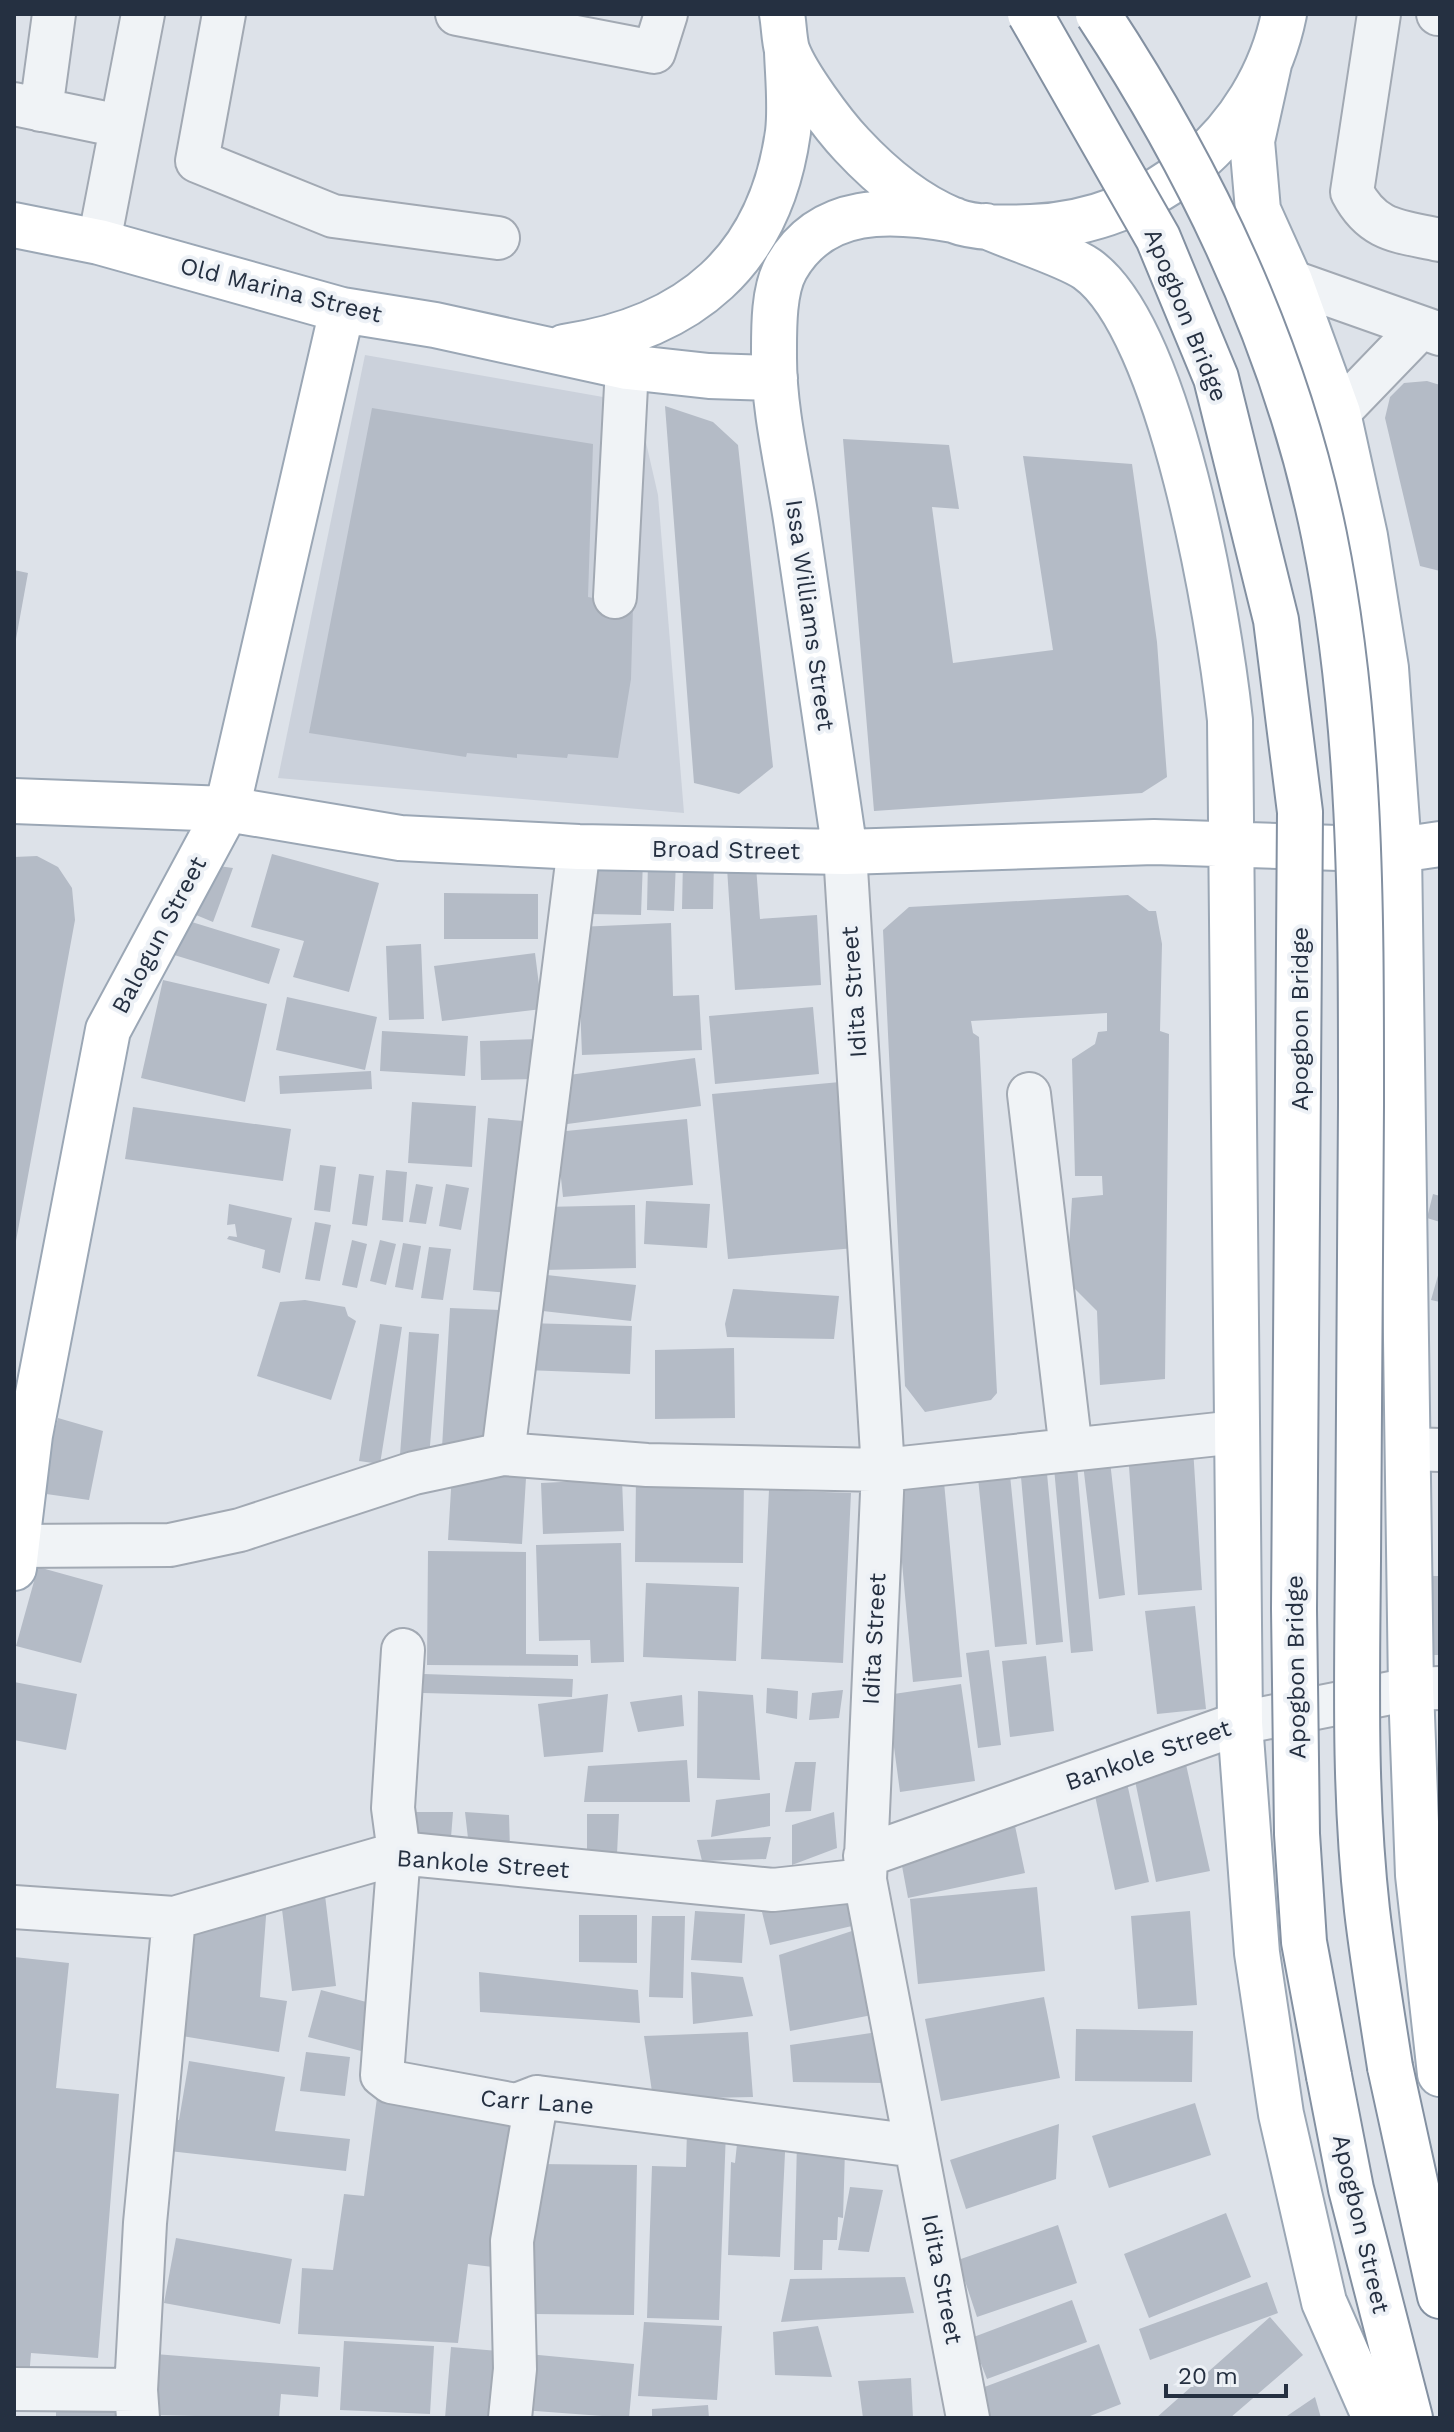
<svg xmlns="http://www.w3.org/2000/svg" width="1454" height="2432" font-family="'Work Sans',sans-serif">
	<style>
		.built { fill: #cbd1db }
		.building { fill: #b4bbc6 }
		.lines { fill: none; stroke-linecap: round; stroke-linejoin: round }
		.minor-casing { stroke: #a2a9b3; stroke-width: 46 }
		.major-casing { stroke: #9ba7b5; stroke-width: 48 }
		.highway-casing { stroke: #8390a1; stroke-width: 48 }
		.minor { stroke: #f0f3f6; stroke-width: 42 }
		.major { stroke: #fff; stroke-width: 44 }
		.highway { stroke: #fff; stroke-width: 44 }
		.highway-bridge-casing { stroke: #8390a1; stroke-width: 48; stroke-linecap: butt }
		.highway-bridge { stroke: #fff; stroke-width: 44 }
		.labels { text-anchor: middle; dominant-baseline: central; stroke-width: 8; stroke-linejoin: round; paint-order: stroke }
		.street-label { font-size: 24px; fill: #253041; stroke: #edf1f6 }
	</style>
	<rect width="100%" height="100%" fill="#dde2e9"/>
	<path class="built" d="M365,355L637,403L658,495L684,813L278,778Z"/>
	<path class="building" d="M1427,381L1440,385V571L1420,566L1385,418L1390,397L1404,383Z
		M665,406L713,422L738,445L773,767L739,794L694,783Z
		M372,408L593,444L588,597L633,606L631,679L618,758L568,754L567,758L517,754V758L467,753L466,757L309,733Z
		M843,439L949,445L959,509L932,507L953,663L1053,650L1023,456L1132,464L1157,642L1167,777L1142,793L874,811Z
		M14,570L28,573L16,639H14Z
		M272,854L379,883L349,992L293,977L304,941L251,927Z
		M37,856L58,867L72,888L75,920L16,1241L14,857Z
		M592,859L643,860L641,915L590,914Z
		M648,860L676,861L674,911L647,910Z
		M683,860H714L713,909H682Z
		M204,864L233,868L213,922L184,910Z
		M756,866L760,919L817,915L821,985L735,990L727,868Z
		M444,893L538,894V939H444Z
		M1128,895L1149,911H1156L1162,944L1160,1031L1169,1034L1165,1379L1100,1385L1097,1311L1067,1281L1072,1198L1103,1195L1102,1176H1075L1072,1059L1095,1044L1098,1032L1107,1031V1013L971,1021L973,1033L979,1037L997,1393L991,1400L925,1412L905,1386L883,930L909,907Z
		M182,919L280,949L269,984L171,954Z
		M671,923L673,996L699,995L702,1050L582,1055L577,927Z
		M421,944L424,1019L389,1020L386,946Z
		M535,953L542,1009L442,1021L434,966Z
		M163,980L267,1004L245,1102L141,1078Z
		M287,997L377,1017L365,1070L276,1050Z
		M813,1007L819,1074L715,1084L709,1016Z
		M382,1031L468,1036L465,1076L380,1071Z
		M539,1039L540,1079L481,1080L480,1041Z
		M695,1058L701,1106L560,1125L554,1077Z
		M371,1071L372,1089L280,1094L279,1076Z
		M840,1082L855,1248L728,1259L712,1094Z
		M412,1102L476,1106L472,1167L408,1163Z
		M133,1107L291,1129L283,1181L125,1159Z
		M488,1118L524,1121L510,1293L473,1290Z
		M687,1119L693,1185L563,1197L556,1132Z
		M320,1165L336,1167L330,1212L314,1210Z
		M386,1170L407,1172L403,1222L382,1220Z
		M359,1174L374,1176L367,1226L352,1224Z
		M416,1184L433,1187L426,1224L409,1222Z
		M446,1184L469,1188L461,1230L439,1226Z
		M1433,1194L1440,1196V1222L1427,1218Z
		M646,1201L710,1204L707,1248L644,1244Z
		M229,1204L292,1218L280,1273L262,1268L265,1250L227,1239L229,1236L237,1237L235,1224L227,1225Z
		M635,1205L636,1268L543,1270V1207Z
		M315,1222L331,1225L320,1281L305,1279Z
		M352,1240L367,1244L357,1288L342,1285Z
		M380,1240L396,1244L386,1285L370,1281Z
		M403,1243L421,1246L413,1290L395,1287Z
		M429,1247L451,1249L443,1300L421,1298Z
		M1439,1272H1440V1302L1431,1300Z
		M538,1274L636,1285L631,1321L534,1310Z
		M733,1289L839,1296L834,1339L727,1337L725,1324Z
		M305,1300L345,1307L348,1316L356,1321L331,1400L257,1376L280,1302Z
		M450,1308L501,1310L494,1450L442,1448Z
		M526,1323L632,1326L630,1374L525,1370Z
		M380,1324L402,1327L380,1464L359,1461Z
		M409,1332L439,1334L429,1458L400,1455Z
		M734,1348L735,1418L655,1419V1350Z
		M58,1418L103,1431L89,1500L39,1493Z
		M1193,1448L1202,1590L1138,1595L1128,1452Z
		M1110,1461L1125,1595L1099,1599L1083,1464Z
		M1046,1463L1063,1642L1036,1645L1020,1466Z
		M1009,1465L1027,1644L995,1647L977,1468Z
		M1077,1466L1093,1651L1071,1653L1054,1468Z
		M943,1471L962,1677L913,1682L894,1476Z
		M452,1473L526,1478L522,1544L448,1540Z
		M636,1477L744,1478L743,1563L635,1562Z
		M622,1479L624,1531L543,1534L541,1483Z
		M769,1490L851,1493L843,1663L761,1659Z
		M621,1543L624,1662L591,1663L590,1640L539,1641L536,1545Z
		M428,1551L526,1552V1654L578,1655V1666L427,1665Z
		M38,1567L103,1585L81,1663L16,1646Z
		M1430,1576H1440V1655H1433Z
		M646,1583L739,1587L736,1661L643,1657Z
		M1195,1606L1206,1709L1157,1714L1145,1611Z
		M989,1650L1001,1745L978,1748L966,1653Z
		M1046,1656L1054,1731L1010,1737L1002,1661Z
		M424,1674L573,1679L572,1697L423,1693Z
		M14,1682L77,1694L66,1750L14,1740Z
		M961,1684L975,1781L900,1792L887,1695Z
		M767,1688L798,1691L797,1719L766,1713Z
		M843,1690L839,1718L809,1720L812,1693Z
		M698,1691L753,1695L760,1780L697,1778Z
		M608,1694L603,1752L544,1757L538,1704Z
		M682,1695L684,1726L638,1732L630,1702Z
		M687,1760L690,1802H584L588,1766Z
		M1185,1760L1210,1871L1156,1882L1133,1771Z
		M795,1762H816L811,1811L785,1812Z
		M1125,1774L1149,1882L1115,1890L1094,1791Z
		M770,1793V1826L711,1837L716,1800Z
		M403,1812H453L450,1850L403,1845Z
		M465,1812L509,1815L510,1849L469,1847Z
		M834,1812L837,1848L792,1865V1825Z
		M587,1814H619L617,1854H587Z
		M1015,1826L1025,1873L908,1898L899,1850Z
		M771,1837L766,1859L702,1861L697,1840Z
		M324,1887L336,1986L292,1991L280,1893Z
		M1037,1887L1045,1971L918,1984L910,1899Z
		M847,1901L852,1926L770,1945L762,1912Z
		M267,1903L260,1997L287,2001L279,2052L182,2036L191,1926Z
		M695,1911L745,1914L742,1963L691,1960Z
		M1190,1911L1197,2005L1138,2009L1131,1916Z
		M579,1915H637V1963L579,1962Z
		M652,1916H685L683,1998L649,1997Z
		M855,1930L872,2015L790,2031L779,1955Z
		M14,1957L69,1963L56,2088L119,2094L98,2358L31,2353L29,2378L14,2377Z
		M479,1972L638,1990L640,2023L480,2012Z
		M691,1972L743,1977L753,2016L693,2024Z
		M321,1990L374,2004L361,2051L308,2037Z
		M1044,1997L1060,2078L941,2101L925,2019Z
		M1076,2029L1193,2031L1192,2082L1075,2081Z
		M748,2032L753,2097L653,2099L644,2036Z
		M871,2033L886,2083L793,2082L790,2045Z
		M306,2052L350,2057L345,2096L300,2091Z
		M189,2061L285,2077L275,2131L350,2139L346,2171L169,2151L172,2119L179,2120Z
		M378,2090L513,2107L493,2267L468,2264L458,2343L298,2334L302,2268L333,2270L344,2194L364,2196Z
		M1195,2103L1211,2155L1109,2188L1092,2136Z
		M1059,2124L1056,2179L966,2209L950,2160Z
		M739,2125L786,2132L780,2257L728,2255L731,2162L735,2163Z
		M687,2130L726,2131L719,2320L647,2318L652,2166L686,2167Z
		M797,2141L845,2150L843,2218L838,2217L837,2240H823L822,2270H794Z
		M536,2164L637,2165L634,2315L533,2314Z
		M850,2187L883,2190L869,2252L838,2250Z
		M1226,2213L1251,2277L1149,2318L1124,2254Z
		M1058,2225L1077,2283L977,2317L958,2260Z
		M176,2238L292,2259L280,2324L164,2303Z
		M905,2277L914,2313L781,2322L790,2279Z
		M1267,2282L1278,2313L1150,2360L1139,2329Z
		M1072,2300L1087,2342L987,2379L971,2338Z
		M1270,2317L1303,2355L1230,2418H1156Z
		M644,2322L722,2326L717,2400L638,2396Z
		M818,2326L832,2377L775,2375L773,2332Z
		M344,2341L434,2346L430,2414L340,2410Z
		M1099,2344L1121,2404L1085,2418H990L979,2389Z
		M451,2347L510,2352L504,2418H445Z
		M155,2354L320,2367L318,2397L281,2394L279,2418L154,2415Z
		M528,2354L634,2364L629,2418L522,2410Z
		M911,2378L913,2418H863L858,2381Z
		M1315,2397L1321,2418H1284Z
		M123,2398V2418H56V2400Z
		M708,2405L709,2418H652V2409Z"/>
	<g class="lines">
		<defs>
			<path id="minor" d="M224,14L197,161L333,216L498,238
				M457,14L654,52L666,14
				M1379,14L1352,192C1373,232 1399,231 1440,240
				M1438,14H1440
				M14,104L120,126
				M41,110L54,14
				M99,242L143,14
				M1290,281L1440,334
				M1338,413L1419,329
				M615,597L627,367
				M845,852L883,1470L865,1880L968,2418
				M1029,1094L1071,1450
				M1407,1449L1440,1450
				M503,1454L579,847
				M14,1546L170,1545L240,1530L414,1473L503,1454L647,1465L883,1470L1237,1432
				M403,1650L393,1808L399,1853L382,2075L391,2082L516,2105L537,2097L916,2146
				M865,1856L1240,1723L1411,1689L1440,1688
				M14,1907L174,1918L399,1853L773,1890L865,1880
				M14,2389L136,2390
				M138,2418L136,2390L145,2223L174,1918
				M510,2418L515,2369L512,2241L537,2097"/>
			<path id="major" d="M782,14C784,25 784,39 787,50C796,75 833,125 852,145C880,175 914,204 953,220C976,229 1007,228 1031,227C1153,223 1260,134 1284,14
				M1269,64L1252,141L1258,210L1290,281L1338,413L1365,536L1386,668L1399,850L1411,1689L1418,1875L1440,2074
				M14,225L99,242L342,310L435,325L627,367L709,376L775,378
				M986,226C1012,238 1067,255 1087,269C1171,329 1219,618 1230,720L1240,1723L1257,1953L1281,2114L1324,2302L1375,2418
				M564,347C690,328 770,261 788,132C791,106 788,78 787,52
				M14,801L227,809L400,838L579,847L845,852L1154,842L1399,850L1440,844
				M845,852C829,743 813,635 797,526C789,471 774,413 774,358C774,331 773,291 786,268C822,204 892,209 954,220
				M14,1568L30,1435L108,1030L227,809L342,310"/>
			<path id="highway" d="M1390,2067L1440,2296
				M1329,2076L1351,2189L1410,2418"/>
		</defs>
		<use href="#minor" class="minor-casing"/>
		<use href="#major" class="major-casing"/>
		<use href="#highway" class="highway-casing"/>
		<use href="#minor" class="minor"/>
		<use href="#major" class="major"/>
		<use href="#highway" class="highway"/>
		<defs>
			<path id="highway-bridge" d="M1030,14L1158,238L1216,378L1276,620L1300,812L1294,1609L1297,1834L1304,1942L1329,2076
				M1098,14C1202,172 1286,349 1324,535C1362,722 1361,916 1361,1105C1360,1257 1359,1409 1358,1561C1357,1677 1354,1794 1367,1910C1373,1962 1382,2015 1390,2067"/>
		</defs>
		<use href="#highway-bridge" class="highway-bridge-casing"/>
		<use href="#highway-bridge" class="highway-bridge"/>
	</g>
	<g class="labels">
		<g class="street-label">
			<text transform="translate(281 290) rotate(14)">Old Marina Street</text>
			<text transform="translate(1186 315) rotate(68)">Apogbon Bridge</text>
			<text transform="translate(810 615) rotate(82)">Issa Williams Street</text>
			<text transform="translate(726 850) rotate(1)">Broad Street</text>
			<text transform="translate(159 935) rotate(-62)">Balogun Street</text>
			<text transform="translate(854 992) rotate(-94)">Idita Street</text>
			<text transform="translate(1300 1019) rotate(-90)">Apogbon Bridge</text>
			<text transform="translate(874 1639) rotate(-87)">Idita Street</text>
			<text transform="translate(1296 1667) rotate(-91)">Apogbon Bridge</text>
			<text transform="translate(1148 1755) rotate(-19)">Bankole Street</text>
			<text transform="translate(483 1864) rotate(4)">Bankole Street</text>
			<text transform="translate(537 2102) rotate(4)">Carr Lane</text>
			<text transform="translate(1361 2224) rotate(77)">Apogbon Street</text>
			<text transform="translate(942 2279) rotate(79)">Idita Street</text>
		</g>
	</g>
	<rect width="1454" height="2432" fill="none" stroke="#253041" stroke-width="32"/>
	<path d="M1166 2384v12h120v-12" fill="none" stroke="#253041" stroke-width="4"/>
	<text x="1178" y="2384" font-size="24" fill="#253041" stroke="#edf1f6" stroke-width="6" paint-order="stroke">20 m</text>
</svg>
